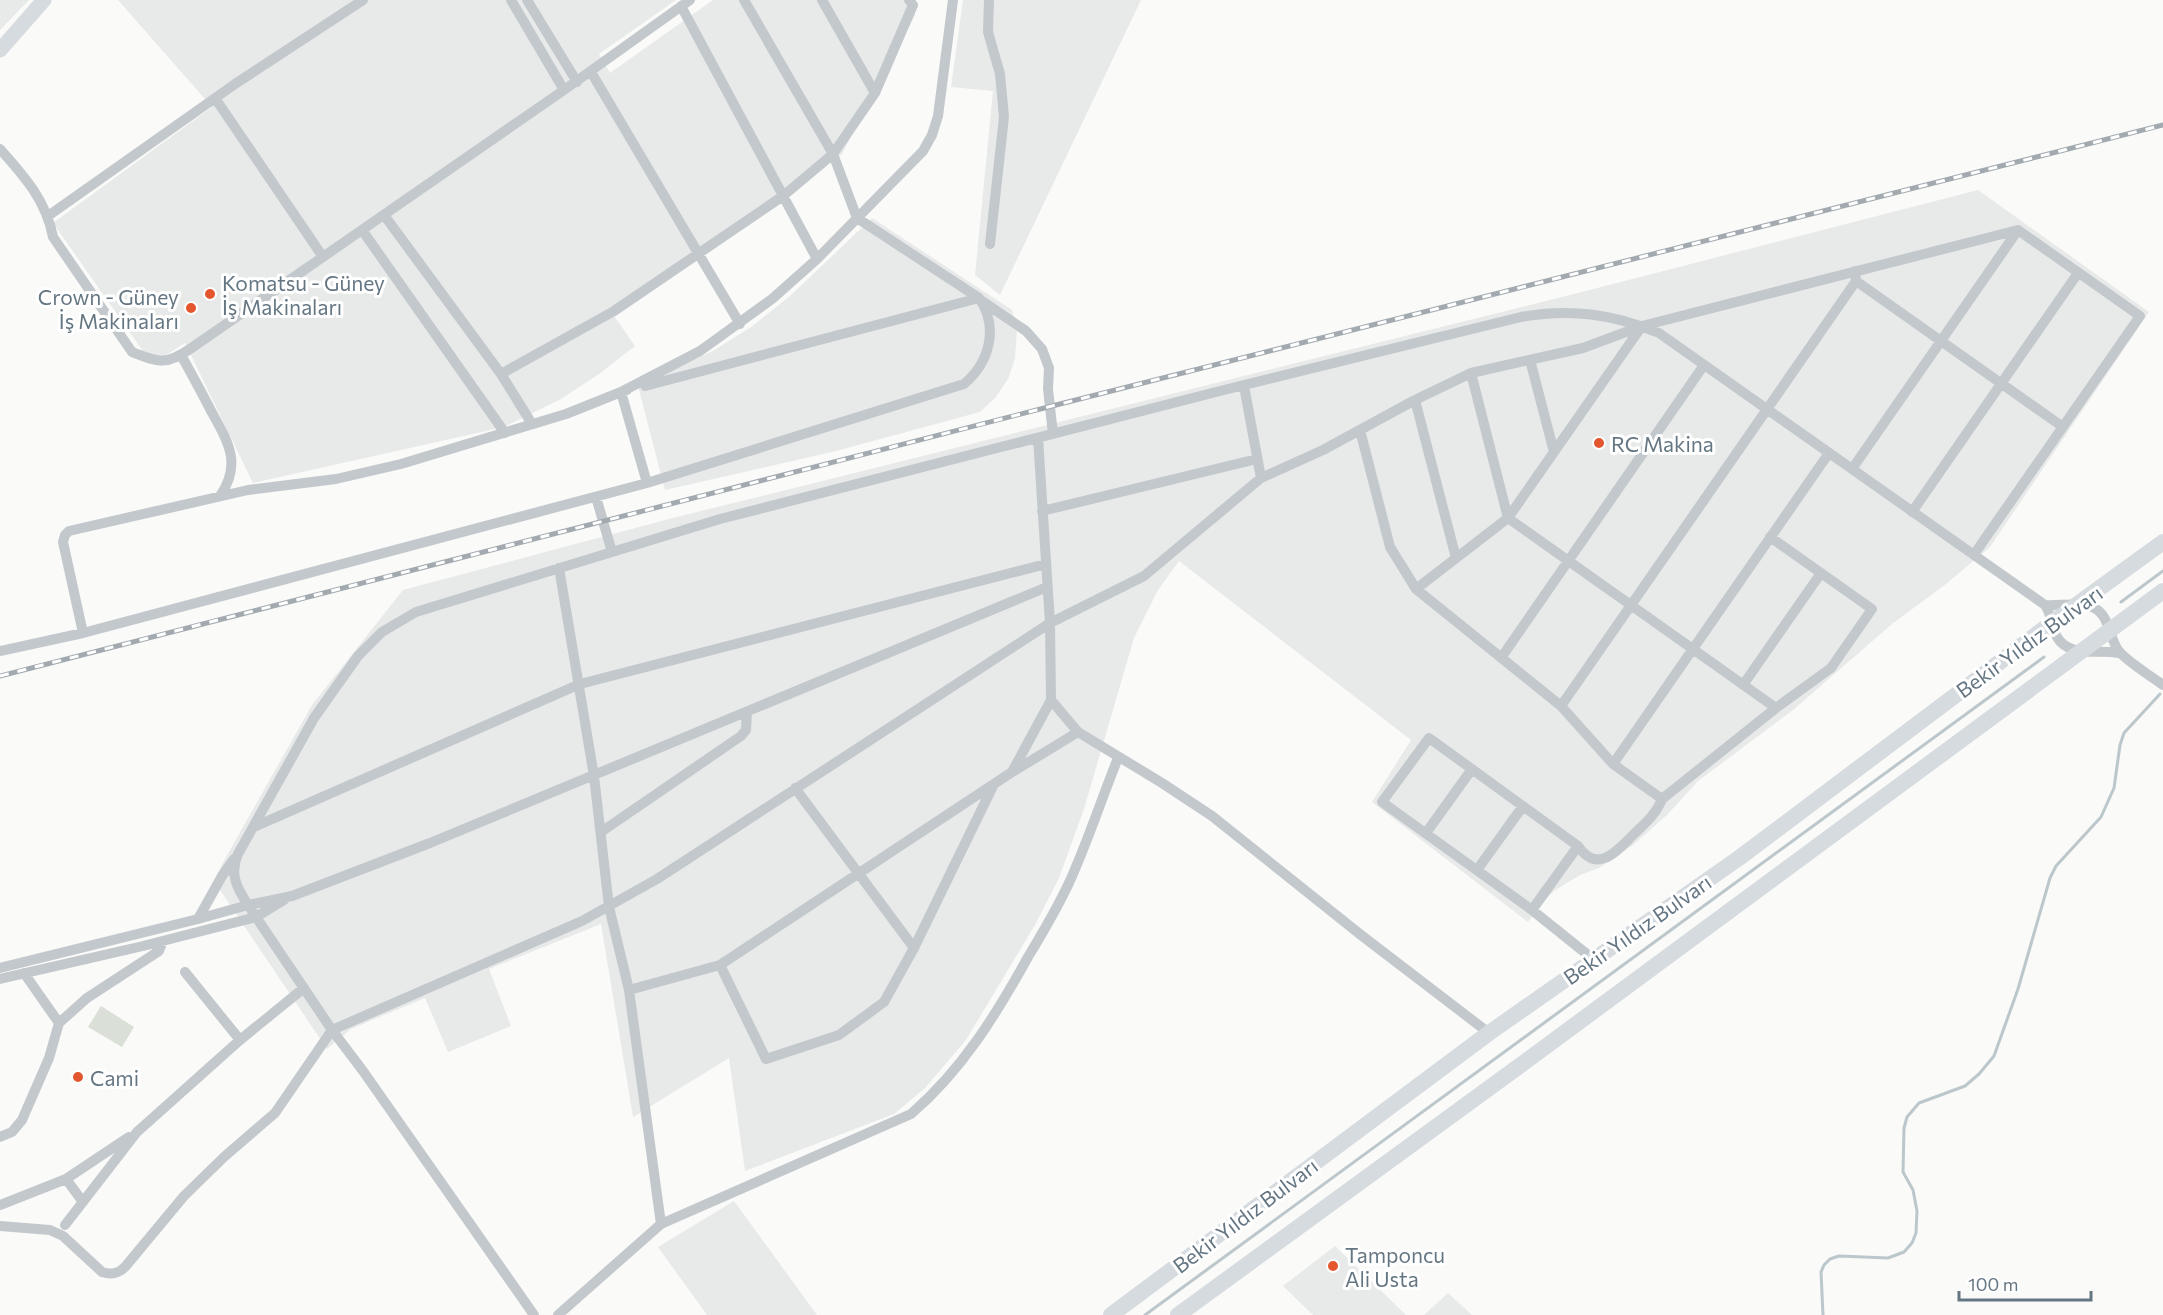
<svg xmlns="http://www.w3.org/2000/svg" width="2163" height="1315" font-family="Commissioner,sans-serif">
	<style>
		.built { fill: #e8e9e9 }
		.green { fill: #dadfd7 }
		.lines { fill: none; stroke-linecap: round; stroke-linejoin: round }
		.stream { stroke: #bbc7cb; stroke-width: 3 }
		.street { stroke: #c3c8cc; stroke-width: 10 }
		.secondary { stroke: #d6dbdf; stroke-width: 15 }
		.primary { stroke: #d6dbdf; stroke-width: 16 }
		.rail-casing { stroke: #a2aab0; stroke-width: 5 }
		.rail { stroke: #fff; stroke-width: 3; stroke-dasharray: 9; stroke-linecap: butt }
		.poi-dot { fill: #e4572e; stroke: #fff; stroke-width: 2 }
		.labels { text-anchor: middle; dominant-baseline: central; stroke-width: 6; stroke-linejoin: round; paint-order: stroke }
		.poi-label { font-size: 21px; fill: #657683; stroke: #fff; text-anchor: start }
		.street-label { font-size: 21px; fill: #657683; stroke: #fff }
	</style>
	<rect width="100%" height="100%" fill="#fafaf8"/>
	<path class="built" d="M0,0H29L0,30Z
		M118,0H676L599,54L610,73L713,0H907L915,15L842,154L610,310L635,346L599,374L561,399L504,427L253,483L185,343L152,364L53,223L212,107Z
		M963,0H1141L1000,295L975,275L993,91L951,87Z
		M1978,190L2149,312L1990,547L1946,584L1892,624L1793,710L1698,781L1667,815L1633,845L1599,868L1580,875L1554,891L1539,906L1528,922L1372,802L1411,740L1179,561L1158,590L1134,638L1084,809L1059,878L1035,925L966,1040L925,1088L894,1114L745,1171L729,1058L633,1117L601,924L489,969L511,1026L448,1052L425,998L351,1029L327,1049L220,890L217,876L221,866L312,705L403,590L669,519L1578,293Z
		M872,218L1012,310L1017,329L1015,359L1008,379L996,397L980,412L836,451L665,490L638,386L713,351L751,327L790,296Z
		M734,1201L817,1315H707L658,1247Z
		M1335,1246L1406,1315H1313L1283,1286Z
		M1448,1293L1472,1315H1424Z"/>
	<path class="green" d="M101,1006L134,1027L122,1047L88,1027Z"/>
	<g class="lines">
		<path class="stream" d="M2121,602L2163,571
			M1145,1315L2044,657
			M1823,1315L1821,1272L1824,1265L1830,1259L1839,1256L1888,1258L1904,1252L1912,1243L1916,1233L1917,1211L1913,1190L1903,1172L1904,1128L1907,1117L1919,1103L1965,1086L1979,1074L1994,1056L2018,989L2050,878L2056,866L2101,817L2114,788L2120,745L2124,733L2160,694"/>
		<path class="street" d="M511,0L564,90
			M527,0L577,82
			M822,0L875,93
			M989,0L988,32L1000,74L1004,117L990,244
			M681,6L817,259
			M591,72L740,324
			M215,98L323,257
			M0,149C24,176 46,200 53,237L132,352C158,362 165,366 190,349L564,90L690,0
			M384,215L501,374L532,424
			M48,216L235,84L363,0
			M362,230L505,433
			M1856,281L2063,427
			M982,301L1026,331L1042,349L1049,368L1048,389L1053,434
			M181,355C191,373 201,391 210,409C227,440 243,463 220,496
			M1530,360L1554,452
			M1471,373L1508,518L1776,708
			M501,374L614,311L783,196L833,154L875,93L913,5L909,0
			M645,386L979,298
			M1244,386L1261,478
			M627,390L621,392L647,483
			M1415,400L1456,558
			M1360,430L1390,547L1416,589L1561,706L1613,764L1662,799
			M1852,469L2018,230
			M596,497L612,552
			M1042,511L1257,459
			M1912,512L2078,273
			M1416,589L1508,518L1642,326
			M2045,605C2059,606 2081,602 2092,607C2109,613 2109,637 2118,650C2127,662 2150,675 2163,685
			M83,633L63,542L65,535L69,531L248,490L336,479L401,464L566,414L621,392L700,351L772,299L817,259L923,151L932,135L938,116L953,0
			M0,651L83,633L647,483L964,384C990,362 999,327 979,298L857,218L833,154L744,0
			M1501,658L1704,365
			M1743,685L1821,573
			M1051,700L1078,732L1162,783L1212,816L1361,935L1489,1033
			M1561,706L1856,281L1855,271
			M1613,764L1829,453
			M1014,771L1078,732
			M795,788L914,948
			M254,827L580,684L1046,564
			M601,832L741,736L746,730L747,712
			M1426,833L1472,769
			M1477,870L1523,806
			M1532,910L1578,846
			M198,919L248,905L292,896L430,843L1047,587
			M1593,959L1532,910L1382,802L1429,738L1578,846C1597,874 1616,852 1632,836C1644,824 1656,815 1662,799L1776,708L1831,668L1872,609L1770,537
			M720,965L766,1059L839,1035L884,1002L914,948L993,786
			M0,968L198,919L222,876L234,859
			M185,972L240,1040
			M24,973L59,1023
			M0,979L143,946L256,917L284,900
			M629,990L720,965L1012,772L1051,700L1050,623L1038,438
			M0,1137L12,1132L22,1120L49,1058L59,1023L87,998L159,951L163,941
			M66,1179L83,1202
			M0,1205L66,1179L129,1137
			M661,1224L911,1114C962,1070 996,1015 1028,957C1042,934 1056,910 1068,885C1087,844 1101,800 1118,758
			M65,1225L137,1132L240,1040L304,988
			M0,1226L50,1230L63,1236L102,1272C111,1275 118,1274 125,1267L184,1196L224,1157L275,1113L332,1030L582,921L657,879L1050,623L1144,576L1261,478L1323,450L1415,400L1471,373L1583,348L1642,326L2018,230L2140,316L1975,553
			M534,1315L363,1071L332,1030L248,905C237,888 229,874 238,854L314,718L358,656L382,632L416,612L720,519L1220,391L1521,317C1570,308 1613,314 1659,333L2045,605C2052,615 2051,626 2057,637C2069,658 2098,649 2119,653
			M558,1315L661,1224L629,990L609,907L594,776L559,568"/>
		<path class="secondary" d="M0,50L44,0"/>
		<path class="primary" d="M1111,1315L1489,1033L1739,858L2053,622L2163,542
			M1178,1315L1518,1067L2163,591"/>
		<defs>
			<path id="rail" d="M0,676L1056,405L2163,125"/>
		</defs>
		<use href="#rail" class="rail-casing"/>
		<use href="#rail" class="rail"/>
	</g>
	<g class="poi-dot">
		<circle cx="210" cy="294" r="6"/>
		<circle cx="191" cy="308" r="6"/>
		<circle cx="1599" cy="443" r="6"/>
		<circle cx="78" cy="1077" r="6"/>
		<circle cx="1333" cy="1266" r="6"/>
	</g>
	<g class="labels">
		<g class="poi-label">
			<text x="222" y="282">Komatsu - Güney<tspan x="222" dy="24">İş Makinaları</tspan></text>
			<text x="179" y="296" text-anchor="end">Crown - Güney<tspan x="179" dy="24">İş Makinaları</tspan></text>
			<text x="1611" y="443">RC Makina</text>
			<text x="90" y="1077">Cami</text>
			<text x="1345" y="1254">Tamponcu<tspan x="1345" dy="24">Ali Usta</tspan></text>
		</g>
		<g class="street-label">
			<text transform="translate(2029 641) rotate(-36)">Bekir Yıldız Bulvarı</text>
			<text transform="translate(1637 929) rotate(-35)">Bekir Yıldız Bulvarı</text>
			<text transform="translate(1245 1215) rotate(-37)">Bekir Yıldız Bulvarı</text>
		</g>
	</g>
	<path d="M1959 1291v9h132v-9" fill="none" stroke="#657683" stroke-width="3"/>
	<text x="1968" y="1291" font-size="18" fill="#657683" stroke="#ffffff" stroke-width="4.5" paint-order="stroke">100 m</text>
</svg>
